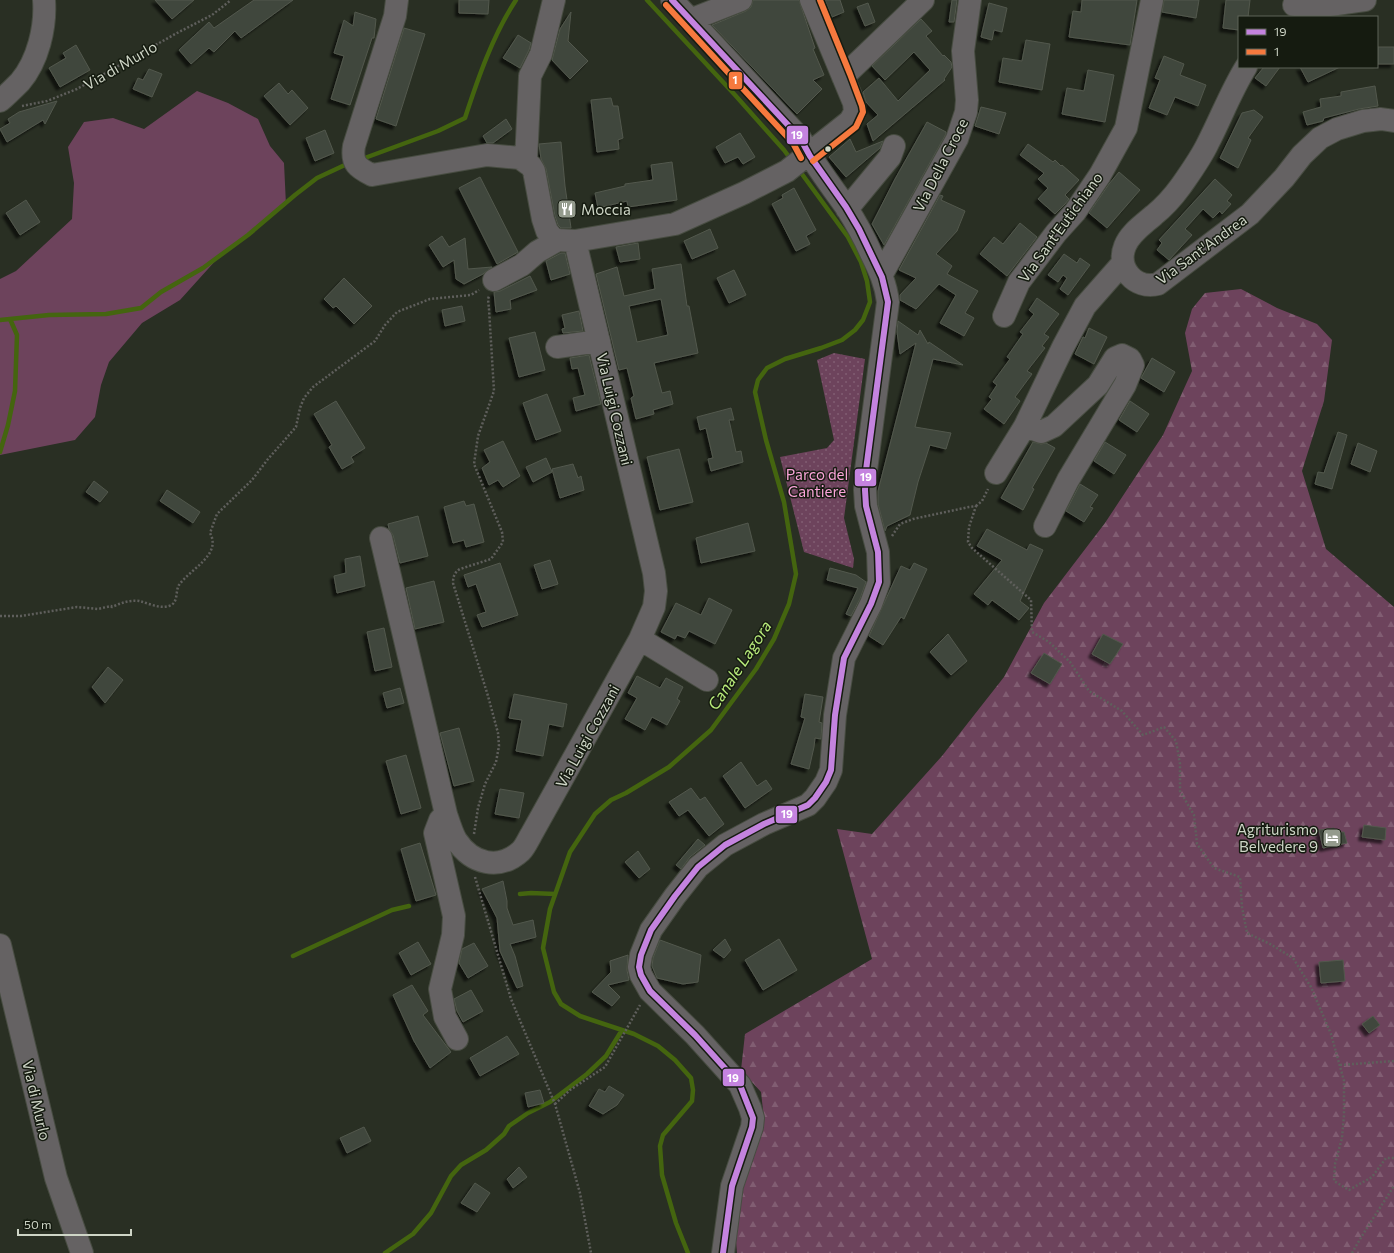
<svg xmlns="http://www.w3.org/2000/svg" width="1394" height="1253" font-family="Commissioner,sans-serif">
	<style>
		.grass { fill: #6d435c }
		.forest { fill: url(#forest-firs) }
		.park { fill: url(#park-dots) }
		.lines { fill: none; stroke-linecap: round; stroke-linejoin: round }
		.stream { stroke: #44650f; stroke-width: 4.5 }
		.building { fill: #41473c; stroke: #52584d; fill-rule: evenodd; filter: url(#shadow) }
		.minor-casing { stroke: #474c41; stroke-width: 24 }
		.path { stroke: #5f5f5c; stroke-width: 2.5; stroke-dasharray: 2 2; stroke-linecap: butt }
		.minor { stroke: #656263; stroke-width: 22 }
		.bus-1-casing { stroke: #151b10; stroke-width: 9 }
		.bus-2-casing { stroke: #151b10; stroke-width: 9 }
		.bus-1 { stroke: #c483df; stroke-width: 6 }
		.bus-2 { stroke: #f6793e; stroke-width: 6 }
		.bus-dot { fill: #ced5c6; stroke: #151b10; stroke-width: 1.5 }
		.labels { text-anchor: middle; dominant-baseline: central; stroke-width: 3; stroke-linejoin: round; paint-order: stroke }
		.street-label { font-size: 15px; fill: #ced5c6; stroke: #151b10 }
		.poi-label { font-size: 15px; fill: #ced5c6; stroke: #151b10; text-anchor: start }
		.park-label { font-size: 15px; fill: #faa4d9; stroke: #151b10 }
		.water-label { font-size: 16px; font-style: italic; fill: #b8eb7b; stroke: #151b10 }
		.line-badge { stroke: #151b10; stroke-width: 1.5 }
		.badge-label { font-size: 11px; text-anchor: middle; font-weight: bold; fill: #fff }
	</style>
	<defs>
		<pattern id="forest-firs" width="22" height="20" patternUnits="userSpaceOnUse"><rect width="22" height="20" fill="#6d435c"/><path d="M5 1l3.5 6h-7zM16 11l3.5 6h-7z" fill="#815d72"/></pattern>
		<pattern id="park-dots" width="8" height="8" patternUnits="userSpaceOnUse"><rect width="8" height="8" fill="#6d435c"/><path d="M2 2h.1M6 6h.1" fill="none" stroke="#815d72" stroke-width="1.8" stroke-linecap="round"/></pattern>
		<filter id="shadow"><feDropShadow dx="-3.5" dy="3.5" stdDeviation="1" flood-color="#0009"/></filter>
	</defs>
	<rect width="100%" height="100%" fill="#292f23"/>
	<path class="grass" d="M197,91L228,103L258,119L270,146L284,163L286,205L217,259L180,300L142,323L109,362L101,385L95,417L75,440L0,455V279L16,271L72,219L74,183L68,147L84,122L113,118L144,129Z"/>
	<path class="forest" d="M1241,289L1277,308L1317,324L1332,340L1324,401L1302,471L1326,549L1394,607V1253H737L736,1242L741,1191L764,1119L761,1092L741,1070L745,1034L872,959L837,829L872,834L942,756L1004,677L1044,603L1105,523L1163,435L1192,371L1185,333L1192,309L1205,293Z"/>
	<path class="park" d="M834,353L865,359L844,518L854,559L853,568L804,552L780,457L827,448L834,440L817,360Z"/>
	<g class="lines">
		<path class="stream" d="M647,0L735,95L784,150L792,161
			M362,159L438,131L465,118C478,78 493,35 516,0
			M0,320L49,315L106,314L141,308L161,292L203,268L248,235L295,195L317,178L347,164
			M0,452L8,425L15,391L17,335L10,319
			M520,894L531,893L555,894
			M293,956L392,910L409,906
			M385,1253L413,1234L431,1213L451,1176L461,1165L486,1150L504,1134L509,1126L528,1113L550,1102L587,1074L606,1056L622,1030
			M688,1253L676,1223L662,1175L660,1146L663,1135L692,1101L693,1090L691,1078L675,1060L658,1046L634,1034L580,1016L561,1004L554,992L543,948L550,909L570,852L595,814L611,800L626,793L669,767L711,730L756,669L774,639L789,604L796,574L784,502L766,440L755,392L758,380L767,368L785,359L821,348L842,340L855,330L863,320L870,302L867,281L861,262L848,237L799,170"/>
	</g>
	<path class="building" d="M155,0H194L172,19Z
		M254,0H293L241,38L235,31L214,52L209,48L191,64L179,50L209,22L214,28Z
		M459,0H489L488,14L459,13Z
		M753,0H799L815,48L813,49L824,75L813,80L822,89L797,114L712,25L746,11L751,7Z
		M825,0H840L844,12L832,17Z
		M952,0H957L954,22H949Z
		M1082,0H1137L1130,45L1069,37L1073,11L1081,12Z
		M1164,0H1199L1196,18L1162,12Z
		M1226,0H1250L1248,17H1239V30L1223,28Z
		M868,3L875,22L865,26L857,7Z
		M989,3L1007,8L1002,32L994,30L992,40L981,37Z
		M355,12L376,19L374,38H372L350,105L331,99L344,56L334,53L344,20L353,26Z
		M571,12L568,41L588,61L570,79L552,60L560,29Z
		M921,19L932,31L926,36L943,56L944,55L951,62L952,67L944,79L945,80L873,141L867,124L878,115L866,102L863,92L879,78L898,101L930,70L914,52L885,80L872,66Z
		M404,28L425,34L396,126L376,119Z
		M518,35L531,43L529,50L520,68L503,58Z
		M1026,40L1050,44L1042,90L999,82L1003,58L1022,61Z
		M76,45L90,70L60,87L49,68L66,58L63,53Z
		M1378,47H1394V64H1378Z
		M1164,56L1184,64L1180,75L1206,85L1198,106L1175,97L1167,115L1149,108L1160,80L1155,78Z
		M1264,67H1280L1266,86L1255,78Z
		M1300,67H1340L1308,82Z
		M149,69L162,74L152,97L133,89L138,78L143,80Z
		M1088,70L1114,75L1105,122L1062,114L1067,88L1084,91Z
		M279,83L288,94L292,90L308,108L290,125L264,96Z
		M1375,86L1378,106L1359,109L1324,118L1323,121L1307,125L1303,112L1321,107L1320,99L1341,96V92Z
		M611,98L613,106H618L623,138L618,140L619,149L597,152L591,100Z
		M57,101L45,124L43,120L7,142L0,129L10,123L8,119L19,112Z
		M981,107L1006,113L999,134L975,126Z
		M1254,110L1263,117L1248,138L1251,140L1238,168L1220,158L1242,113Z
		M506,119L512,129L493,143H487L483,136Z
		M927,122L946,132V134L884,245L872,224L895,179Z
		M325,130L334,153L315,161L306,138Z
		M740,133L755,157L743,164L738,157L725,163L716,147Z
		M850,139L856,152L883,141L880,148L846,177L829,157Z
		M561,142L565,186L571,228H561L558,225L555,216L546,169L541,159L539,144Z
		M1028,144L1053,162L1055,160L1061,166L1062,165L1079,180L1065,195L1069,199L1065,204L1055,214L1038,199L1048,188L1038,179L1044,173L1020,155Z
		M672,162L677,200L628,207L627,201L598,208L595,193L625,186V184L653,180L651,165Z
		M1119,172L1140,190L1107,228L1089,213L1109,184Z
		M480,177L518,252L497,264L459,188Z
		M1215,179L1232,195L1227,201L1231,204L1222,214L1220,211L1213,218L1203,209L1185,229L1192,235L1169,260L1157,250L1162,243L1159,240Z
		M794,188L816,230L806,236L810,244L796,251L772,204L783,198L782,195Z
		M940,195L943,196L941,200L965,211L957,231L936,254L952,266L947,274L978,291L965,313L974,318L964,336L940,323L956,295L939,284L916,309L900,300V295L916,278L899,270Z
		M26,200L40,222L20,235L6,213Z
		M1020,223L1037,237L1007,276L980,254L994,237L1003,244Z
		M710,229L718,248L692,259L684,241Z
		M442,236L449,247L465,238L468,269L492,267L483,274L464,284L456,279L454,260L443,267L429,245Z
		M638,243L640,259L620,262L616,247Z
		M561,253H565L570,274L551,280L546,261Z
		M1064,254L1077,263L1080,258L1090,265L1068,295L1060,289L1067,278L1063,275L1058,282L1048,275Z
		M681,264L687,306H689L698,353L654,363L662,393L670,391L673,404L653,410L654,414L636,419L631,398L634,396L627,368L619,370L596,274L617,267L624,296L655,289L652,269ZM661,299L668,335L637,342L629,306Z
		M734,270L746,295L729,303L717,278Z
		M530,276L537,290L510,300L511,309L496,312L494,292L500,291Z
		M344,278L372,306L354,324L336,306L333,308L324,299Z
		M1037,298L1059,314L1044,334L1049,337L1042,346L1045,348L1027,371L1032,374L1015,397L1020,401L1004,424L984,409L992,399L989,397L997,385L993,382L1010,359L1007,357L1023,334L1020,332L1034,314L1029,310Z
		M462,306L465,321L445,326L442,310Z
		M579,311L583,331L563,333L562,329L565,328L562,315Z
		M898,321L918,335L920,330L928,344L929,342L963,365L933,359L915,427L951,433L946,449L930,445L918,482L910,515L887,526L885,531L878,504V491L916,343L900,354L897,332Z
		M1089,328L1107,337L1094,364L1075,354L1083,337L1085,338Z
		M535,332L545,370L519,377L509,338Z
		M589,355L601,404L576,411L573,398L585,395L578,368L572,369L570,358Z
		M1152,358L1175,372L1164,392L1141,378Z
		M547,394L561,431L536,440L523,403Z
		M336,401L365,448L351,457L354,462L342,469L329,447L332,445L314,414Z
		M1130,401L1149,414L1137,432L1119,420Z
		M731,408L734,420H729L736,452L741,451L743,462L711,471L708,459L713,458L706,428L700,430L697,417Z
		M1338,432L1347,435L1332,489L1315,484L1318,472L1324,473Z
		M503,441L520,476L503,487L498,480L489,485L482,468L490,462L484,450Z
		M1033,442L1041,444L1046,443L1055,448L1032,488L1034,489L1023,510L1001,498Z
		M1105,442L1126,455L1114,474L1094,461Z
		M1358,443L1377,451L1370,472L1351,464Z
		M679,449L693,502L660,510L647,457Z
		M546,458L552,472L533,482L526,467Z
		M573,464L578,478L581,476L584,490L560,498L552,469Z
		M94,481L108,492L100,502L86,492Z
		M1080,484L1098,495L1090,507L1093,508L1084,522L1066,511Z
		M167,490L200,512L193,523L160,501Z
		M464,501L466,506L474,504L484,542L466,547L464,540L453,543L444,507Z
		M418,516L428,556L400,563L393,535L389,529L388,524Z
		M748,523L755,551L701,563L696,538Z
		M987,529L1027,550L1030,544L1043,550L1020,601L1029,608L1019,620L992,600L988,605L974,594L1002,560L977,546Z
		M360,556L365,586L337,593L334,576L346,573L345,559Z
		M550,560L558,584L542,589L534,565Z
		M500,563L518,615L482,627L477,615L486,612L476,584L468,587L464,575Z
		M914,563L927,569L904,619L901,617L883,645L869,636L901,566L910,570Z
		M830,568L856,575L866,582L860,599L851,616L846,614L858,588L827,580Z
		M434,581L444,622L415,629L406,588Z
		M709,598L732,610L715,644L689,631L685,638L677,635L675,639L661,632L676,603L701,615Z
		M384,628L392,667L375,671L367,632Z
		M948,634L967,661L951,675L930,652Z
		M1103,634L1123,644L1110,664L1092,654Z
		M1044,653L1062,664L1050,684L1031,673Z
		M108,667L123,680L105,703L92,687Z
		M637,676L660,688L666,678L683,687L677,699L680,701L667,725L652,717L645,730L625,719L637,698L628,693Z
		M400,688L404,703L387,708L383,693Z
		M514,694L567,704L563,727L549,724L543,756L516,751L522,720L509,718Z
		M805,694L823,697L819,722L822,723L821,739L815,738L814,747L809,769L791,764L805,718L801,717Z
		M459,728L474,781L454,786L440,733Z
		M406,755L421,808L401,814L386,761Z
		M741,762L757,786L766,780L772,789L745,808L723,776Z
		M691,788L700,800L705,797L724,824L709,836L688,810L679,816L669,802Z
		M500,789L524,793L519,818L495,814Z
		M1364,825L1386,828L1385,840L1362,837Z
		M1334,828L1335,832H1344L1347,843L1323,848L1319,830Z
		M698,839L705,845L690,857L681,869L676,865Z
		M420,843L436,895L416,901L401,849Z
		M638,851L650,869L639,878L625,862Z
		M503,881L507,901V908L513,925L533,920L536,937L510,944L515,956L523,986L517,988L500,951L497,918L482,889Z
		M725,939L731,950L724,958L713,950Z
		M779,939L797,970L763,990L745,960Z
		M660,940L701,955L698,982L683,984L657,978L652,966L653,958Z
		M418,942L431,964L411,975L399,953Z
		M474,943L488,966L468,978L459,963L462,949Z
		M628,955L627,970L629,980L608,985L620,997L612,1006L592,992L611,972L610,961Z
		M1343,960L1345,981L1321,983L1319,962Z
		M412,985L428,1011L423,1015L451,1052L430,1068L414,1041L393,995Z
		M471,990L483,1011L463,1022L457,1011L454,999Z
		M1373,1016L1380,1025L1369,1033L1362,1024Z
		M507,1036L519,1054L480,1076L470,1058Z
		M609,1086L624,1095L617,1105L603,1114L589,1106L599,1089L605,1092Z
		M540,1090L544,1103L528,1107L525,1093Z
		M364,1127L371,1141L347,1153L340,1138Z
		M519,1167L527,1177L513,1188L507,1179Z
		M475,1183L490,1193L477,1212L461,1203Z"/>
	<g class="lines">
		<defs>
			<path id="minor" d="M397,0L395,16L354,146C351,164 358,168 372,175L487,155L520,158L531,166L534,171L543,219L547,231L552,237L558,240L575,241L675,224L744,193L787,171L850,121L855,112L854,103L811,0
				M672,0L800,138C813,163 830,184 846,207C855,221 864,237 871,253C879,269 886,284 888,302L866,470L865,490L866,506L878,552L879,582L871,604L844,658L835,715L831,770L826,782L815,798L808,805L764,824L725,845L698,867L675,896L651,930L641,955L639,967L641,975L650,991L695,1035L740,1085L750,1108L753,1118L752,1127L732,1186L723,1253
				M1294,5C1319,9 1340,3 1365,0
				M690,20L741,0
				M1246,67C1231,91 1221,118 1208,143C1201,158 1190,173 1181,186C1173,197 1164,207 1154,215C1144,224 1130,233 1125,246C1116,268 1135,290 1158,284L1250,214L1284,178L1302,155L1320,138L1337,129L1363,121L1381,119L1394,121
				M843,77L923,0
				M0,101C7,95 14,88 20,82C38,61 46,27 44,0
				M526,161L530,76L541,54L554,0
				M847,209L890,157L894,146
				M882,274L957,139L966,112L967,100L963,51L970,0
				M494,280L522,265L537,252L558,240
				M1004,316L1019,282L1056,233L1075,212L1100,175L1126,128L1152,0
				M557,347L599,341
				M1025,426L1041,432L1054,426L1098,385L1115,358L1122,355L1130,359L1133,365L1125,385L1068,480L1045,526
				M996,473L1025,426L1063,347L1085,306L1122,264
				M381,538L446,814C449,823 452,833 456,840C472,864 499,871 521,851C525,847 528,840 531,835L640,639L654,607L656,591L654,573L575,241
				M640,639L707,680
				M446,814L440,820L435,833L454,916L453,935L440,989L445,1017L457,1039
				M0,945L56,1178L82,1253"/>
		</defs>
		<use href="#minor" class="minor-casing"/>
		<path class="path" d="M22,106L47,101L77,89L177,33L212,15L231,0
			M976,506L982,501L988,489
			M892,536L900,524L913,519L969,507L976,506L969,527L968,542L972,548L1031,600L1032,632L1049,642L1070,662L1089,691L1122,711L1143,735L1164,727L1176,741L1180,764V791L1194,815L1197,844L1214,868L1240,877L1242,907L1247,933L1270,944L1293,958L1311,987L1331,1034L1344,1081V1115L1342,1138L1335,1164L1334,1181L1349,1190L1372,1177L1386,1158H1394
			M0,616H21L77,607L98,609L111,606L112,607C121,603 129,600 139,601C148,603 159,609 169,606C179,603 175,591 179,585C190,569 222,555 210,533L217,514L252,480L268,459L296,427L300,408L304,398L313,387L375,341L385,325L397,312L430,299L471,295L479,290
			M474,834L478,808L485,784L496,762L499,746L498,733L488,696L453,583C453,576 455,572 460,569L491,559L503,542L502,532L474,464L478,436L494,391L489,309L488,299L489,296
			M475,877L511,999L555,1104L580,1193L591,1253
			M1340,1065L1394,1061
			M555,1104L570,1090L605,1067L640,1005
			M1352,1253C1365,1230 1380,1208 1394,1186"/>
		<use href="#minor" class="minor"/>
		<defs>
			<path id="bus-1" d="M672,0L800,138L810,156L846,207L859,229L882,277L888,302L866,470L865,490L866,506L878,552L879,582L871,604L844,658L835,715L831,770L826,782L815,798L808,805L764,824L725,845L698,867L675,896L651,930L641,955L639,967L641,975L650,991L695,1035L740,1085L753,1118L752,1127L732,1186L723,1253"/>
			<path id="bus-2" d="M666,5L793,143L801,158
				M813,161L856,127L863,112L862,106L850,74L820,0"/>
		</defs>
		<use href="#bus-1" class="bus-1-casing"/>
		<use href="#bus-2" class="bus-2-casing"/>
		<use href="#bus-1" class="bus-1"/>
		<use href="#bus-2" class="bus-2"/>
	</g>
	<defs>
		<symbol id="restaurant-square" viewBox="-11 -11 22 22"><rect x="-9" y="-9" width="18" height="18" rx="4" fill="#949b8d" stroke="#151b10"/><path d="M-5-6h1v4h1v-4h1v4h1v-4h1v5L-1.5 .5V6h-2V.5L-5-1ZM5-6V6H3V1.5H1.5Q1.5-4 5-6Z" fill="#fff"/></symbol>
		<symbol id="hotel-square" viewBox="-11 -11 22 22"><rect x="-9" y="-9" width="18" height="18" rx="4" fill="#949b8d" stroke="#151b10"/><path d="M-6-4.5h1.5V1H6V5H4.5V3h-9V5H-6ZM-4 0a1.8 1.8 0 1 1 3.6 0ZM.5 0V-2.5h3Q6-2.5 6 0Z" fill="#fff"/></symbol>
	</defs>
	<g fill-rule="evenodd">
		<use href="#restaurant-square" x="556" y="198" width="22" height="22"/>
		<use href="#hotel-square" x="1321" y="827" width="22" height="22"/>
	</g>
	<circle class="bus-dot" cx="828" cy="149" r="3.5"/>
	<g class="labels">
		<g class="street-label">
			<text transform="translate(120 65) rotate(-30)">Via di Murlo</text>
			<text transform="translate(940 165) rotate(-63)">Via Della Croce</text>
			<text transform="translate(1060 227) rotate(-54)">Via Sant'Eutichiano</text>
			<text transform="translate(1201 249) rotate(-36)">Via Sant'Andrea</text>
			<text transform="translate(615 409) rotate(77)">Via Luigi Cozzani</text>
			<text transform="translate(587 736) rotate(-61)">Via Luigi Cozzani</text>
			<text transform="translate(37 1100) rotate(77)">Via di Murlo</text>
		</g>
		<g class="poi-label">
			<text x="581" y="209">Moccia</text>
			<text x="1318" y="829" text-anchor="end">Agriturismo<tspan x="1318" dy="17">Belvedere 9</tspan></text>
		</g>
		<g class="park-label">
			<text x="817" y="474">Parco del<tspan x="817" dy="17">Cantiere</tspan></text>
		</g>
		<g class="water-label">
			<text transform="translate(739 665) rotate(-57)">Canale Lagora</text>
		</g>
	</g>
	<g class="line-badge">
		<rect x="728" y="71" width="15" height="19" rx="4" fill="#f6793e"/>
		<rect x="786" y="125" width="23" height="20" rx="4" fill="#c483df"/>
		<rect x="854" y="468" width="23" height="19" rx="4" fill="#c483df"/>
		<rect x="775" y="805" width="23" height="19" rx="4" fill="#c483df"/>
		<rect x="722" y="1068" width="23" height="19" rx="4" fill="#c483df"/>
	</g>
	<g class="badge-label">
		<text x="735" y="84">1</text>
		<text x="797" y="139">19</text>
		<text x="866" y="481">19</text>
		<text x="787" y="818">19</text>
		<text x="733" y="1082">19</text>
	</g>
	<rect x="1238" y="16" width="140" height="52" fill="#151b10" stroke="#5f6559"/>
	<rect x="1246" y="29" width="20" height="6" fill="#c483df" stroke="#5f6559"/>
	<text x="1274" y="36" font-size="12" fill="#ced5c6">19</text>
	<rect x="1246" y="49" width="20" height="6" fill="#f6793e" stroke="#5f6559"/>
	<text x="1274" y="56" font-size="12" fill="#ced5c6">1</text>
	<path d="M18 1229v6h113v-6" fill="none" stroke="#ced5c6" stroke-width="2"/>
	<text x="24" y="1229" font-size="12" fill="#ced5c6" stroke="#151b10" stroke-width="3" paint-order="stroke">50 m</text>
</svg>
